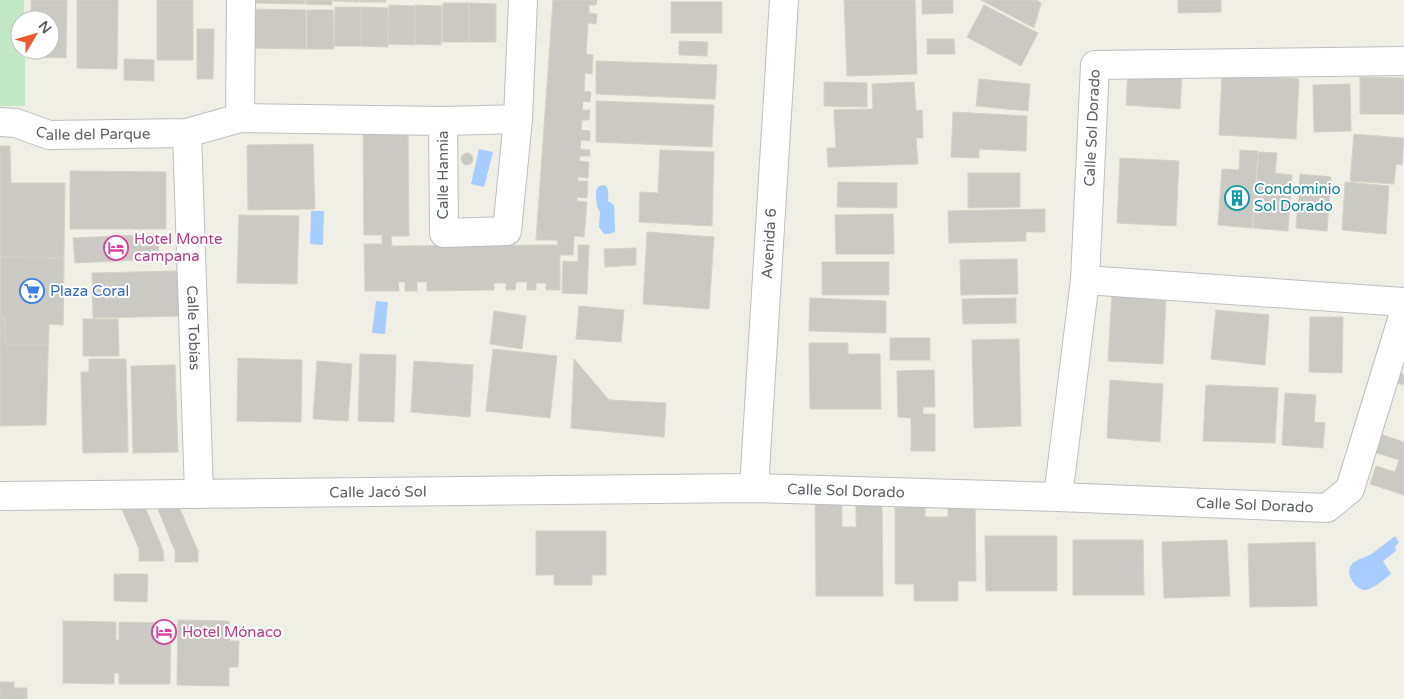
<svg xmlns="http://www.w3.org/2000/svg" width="1404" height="699" font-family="'Varela Round',sans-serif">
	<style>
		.green { fill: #c2e8c8 }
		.water { fill: #a7ccff }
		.building { fill: #cbc9c3; stroke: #d5d2c4 }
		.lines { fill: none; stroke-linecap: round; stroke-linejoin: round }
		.minor-casing { stroke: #bdbec4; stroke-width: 30 }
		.minor { stroke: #fff; stroke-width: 28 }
		.labels { text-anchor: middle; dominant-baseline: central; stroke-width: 4; stroke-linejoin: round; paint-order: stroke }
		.street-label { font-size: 15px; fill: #5d6066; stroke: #fff }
		.culture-label { font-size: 15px; fill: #0d838f; stroke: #fff; text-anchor: start }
		.hotel-label { font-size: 15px; fill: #b23c85; stroke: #fff; text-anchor: start }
		.shop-label { font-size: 15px; fill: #366cbe; stroke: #fff; text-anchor: start }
	</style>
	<rect width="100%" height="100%" fill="#f0efe6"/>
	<path class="green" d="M0,0H24V20H20V50H25V106H0Z"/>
	<path class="water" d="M479,149L493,152L484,187L471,184Z
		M604,185C610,188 608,195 608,201L614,205L615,232L608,234H604L599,227L600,212L597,206L596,197V190L599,186Z
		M311,211H324L323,245L310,244Z
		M376,301L388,302L385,334L372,333Z
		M1395,536L1399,542L1395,547L1396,551L1383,561L1391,574C1386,578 1372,590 1365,590C1356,590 1346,575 1350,567C1354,560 1363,558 1370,555C1379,549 1387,542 1395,536Z"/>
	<path class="building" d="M31,0H67L66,58L31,57V50H50V20H31Z
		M77,0H118L117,69L77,68Z
		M157,0H193V60H157Z
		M251,0H305V4L251,3Z
		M306,0H332V5L306,4Z
		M333,0H359V2L333,1Z
		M360,0H386V2H360Z
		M553,0H597L596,5H589V13L597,14L596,24L588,23L586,54L593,55L592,74L585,73L584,91L591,92L590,102L583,101L582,110H590L589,120H582L581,130L590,131V141L581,140L580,149L590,150V156H580L579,161L589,162L588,178L578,177V181H588L587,198L577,197V201L587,202L584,237L574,236L573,255H560V290H546V283H536V290H527V282H516L515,290H506V283H494V290L427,291V282H417V291H405V282H398L399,291H365L364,244H382V235H364L363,128L408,127L409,236H391L392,246L558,245L557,240H536Z
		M844,0H915L917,74L847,76Z
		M922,0H953V13L922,14Z
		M981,0H1037L1041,3L1034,28Z
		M1178,0H1221V12L1178,13Z
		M671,2H722V33H671Z
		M443,3H469V42H442Z
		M469,3L496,4V42H469Z
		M389,5L415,6V45L388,44Z
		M415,5L442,6L441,45L415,44Z
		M984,5L1038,33L1021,66L967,37Z
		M335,7H361V46H334Z
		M361,7L388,8V47L361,46Z
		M251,9L306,10V49L251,48Z
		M307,10H333L334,49H307Z
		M197,29H214L213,79H197Z
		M927,39H954L955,54H927Z
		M679,41L708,42L707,56L679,55Z
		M124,59L154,60V81L124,80Z
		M596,61L717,65L715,99L596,94Z
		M1128,69L1182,73L1180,109L1126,105Z
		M1222,75L1299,79L1296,139L1219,135Z
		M1360,77L1404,78V114H1360Z
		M979,79L1030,84L1028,111L976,106Z
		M824,82L867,83V107L824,106Z
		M914,82L916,111L922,110L923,138H916L918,164L828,167L827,148H836L834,110L873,109L872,84Z
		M1350,84L1351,131L1314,132L1313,85Z
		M596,101L714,105L712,147L596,142Z
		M953,112L1027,116L1026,151L979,149V158L951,157Z
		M1354,134L1404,138L1402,165L1396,164L1394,184L1350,181Z
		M313,144L315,209L248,210L247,145Z
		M0,146H10L11,183H65L63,325L49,324L46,425L0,426Z
		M660,150L714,152L712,226L639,222L640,192L658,193Z
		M1240,150L1258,151L1252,228L1218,225L1222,169L1239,170Z
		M1259,152L1277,153L1275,173L1292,175L1288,231L1253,228Z
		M461 159a6 6 0 1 1 12 0a6 6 0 1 1-12 0Z
		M1120,158L1179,161L1176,226L1117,223Z
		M70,171L166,172V229H70Z
		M968,173H1020V207L968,208Z
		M1300,174L1331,177L1327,231L1296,228Z
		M838,182L897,183V208L837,207Z
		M1345,182L1389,186L1386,234L1342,230Z
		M1045,209V232H1026V241L949,243L948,211Z
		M893,214L894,254H836L835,215Z
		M239,215L299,216L297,284L237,283Z
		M647,232L714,237L709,309L643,304Z
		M158,234L159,259L75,263L73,238Z
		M578,245H589L587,294L562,293L563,261L578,262Z
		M636,248V265L605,267L604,249Z
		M0,257L64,258L63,325L49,324L48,345H6L4,317L0,318Z
		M1017,259L1018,294L961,295L960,260Z
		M822,262H889V295H822Z
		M178,271L179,316L93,318L92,273Z
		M1112,292L1166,296L1163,364L1108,361Z
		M810,298L886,301V333L809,331Z
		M1016,298V323L963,324L962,299Z
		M579,306L624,310L621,342L576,339Z
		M1216,310L1269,315L1265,365L1211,359Z
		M494,311L526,316L522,349L490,344Z
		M1310,317H1343L1342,373L1309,372Z
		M83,319H118L119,356H83Z
		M890,338H930V360H890Z
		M1019,339L1021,426L974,428L972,340Z
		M809,343H848V354H880L881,409H810Z
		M493,349L557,356L550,418L486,411Z
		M360,354L396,355L394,422L358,421Z
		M238,358L302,360L301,422L237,421Z
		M89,359H126L128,452L83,453L81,372H89Z
		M574,359L609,400L666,403L664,437L571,428Z
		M317,361L352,364L348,421L313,419Z
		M414,361L473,365L470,417L411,412Z
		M175,365L178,452L133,453L131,366Z
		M934,370L935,407H923V414H935V451H911V418L898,417L897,371Z
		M1395,371L1404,374V385L1392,382Z
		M1110,380L1163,384L1160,442L1107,438Z
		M1206,385L1278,388L1275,443L1203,441Z
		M1285,393L1316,395L1314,422L1325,423L1323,448L1282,445Z
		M1380,434L1404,442V495L1370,484L1376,466L1395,472L1399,460L1374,452Z
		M815,502H842V527H856V502H882L883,596H816Z
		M121,507H145L163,550L164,561H139V549Z
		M157,507H179L198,551V562H175V551Z
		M895,507H925V517H948V507H975L976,581H958V601H914V584H895Z
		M536,531H606V575H592V585H554V575H536Z
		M985,536H1057V591H986Z
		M1073,540H1143L1144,595H1073Z
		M1227,540L1230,596L1164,598L1162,542Z
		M1315,542L1317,606L1250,607L1248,544Z
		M114,574H148L147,602L114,601Z
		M178,620L229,621L230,641H239L238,667H229V686L177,685Z
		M63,621L116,622V640H119V622L171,623L170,684H119V673H114V684L63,683Z
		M0,682H14V688H27V699H0Z"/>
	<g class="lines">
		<defs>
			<g id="minor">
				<path d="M240,118L241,0"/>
				<path d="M518,119L523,0"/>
				<path id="s1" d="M0,122L16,123L49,135L187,133L240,118L443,121L518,119L507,231L444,233L443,121"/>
				<path id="s2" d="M187,133L199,493"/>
				<path d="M1085,280L1404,302"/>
				<path id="s3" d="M754,488L784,0"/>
				<path id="s4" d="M0,496L754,488L1058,497L1327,508L1350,489L1404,313"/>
				<path id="s5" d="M1058,497L1085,280L1095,65L1404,61"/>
			</g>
		</defs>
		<use href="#minor" class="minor-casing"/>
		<use href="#minor" class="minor"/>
	</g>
	<defs>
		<symbol id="building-ring" viewBox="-11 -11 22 22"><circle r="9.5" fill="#fff" stroke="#0f9aa8" stroke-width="1.5"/><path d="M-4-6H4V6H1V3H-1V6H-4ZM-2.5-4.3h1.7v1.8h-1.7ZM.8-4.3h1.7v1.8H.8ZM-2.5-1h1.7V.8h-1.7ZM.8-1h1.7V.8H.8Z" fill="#0f9aa8"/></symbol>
		<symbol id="hotel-ring" viewBox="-11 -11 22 22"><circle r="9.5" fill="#fff" stroke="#d1479c" stroke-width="1.5"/><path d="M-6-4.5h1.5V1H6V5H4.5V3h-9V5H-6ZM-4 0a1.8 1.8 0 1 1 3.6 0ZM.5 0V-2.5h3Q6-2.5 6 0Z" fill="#d1479c"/></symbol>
		<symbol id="supermarket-ring" viewBox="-11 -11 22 22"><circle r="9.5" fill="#fff" stroke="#3f7fe0" stroke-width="1.5"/><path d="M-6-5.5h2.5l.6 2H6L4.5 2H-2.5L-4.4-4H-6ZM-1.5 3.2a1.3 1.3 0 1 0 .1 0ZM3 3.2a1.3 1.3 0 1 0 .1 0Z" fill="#3f7fe0"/></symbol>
	</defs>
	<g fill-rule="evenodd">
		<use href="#building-ring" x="1223" y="184" width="28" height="28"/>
		<use href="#hotel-ring" x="102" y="234" width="28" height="28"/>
		<use href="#supermarket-ring" x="18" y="277" width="28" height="28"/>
		<use href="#hotel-ring" x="150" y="618" width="28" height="28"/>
	</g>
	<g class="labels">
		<g class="street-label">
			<text stroke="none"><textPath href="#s5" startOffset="371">Calle Sol Dorado</textPath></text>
			<text stroke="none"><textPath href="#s1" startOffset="95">Calle del Parque</textPath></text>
			<text transform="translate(443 175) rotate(-90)">Calle Hannia</text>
			<text stroke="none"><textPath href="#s3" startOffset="245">Avenida 6</textPath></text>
			<text stroke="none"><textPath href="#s2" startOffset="195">Calle Tobías</textPath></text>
			<text stroke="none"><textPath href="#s4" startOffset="846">Calle Sol Dorado</textPath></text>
			<text stroke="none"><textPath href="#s4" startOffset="378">Calle Jacó Sol</textPath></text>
			<text stroke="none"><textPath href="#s4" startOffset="1255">Calle Sol Dorado</textPath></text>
		</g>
		<g class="culture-label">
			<text x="1254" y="189">Condominio<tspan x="1254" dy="17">Sol Dorado</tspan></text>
		</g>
		<g class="hotel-label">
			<text x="134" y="239">Hotel Monte<tspan x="134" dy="17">campana</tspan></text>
			<text x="182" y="632">Hotel Mónaco</text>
		</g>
		<g class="shop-label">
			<text x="50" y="291">Plaza Coral</text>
		</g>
	</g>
	<g transform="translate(35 35) rotate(52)"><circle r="24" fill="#ffffff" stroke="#bebfc2"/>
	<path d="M0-4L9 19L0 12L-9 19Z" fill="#ec5930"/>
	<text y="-8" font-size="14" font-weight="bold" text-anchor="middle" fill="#5d6066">N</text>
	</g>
</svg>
